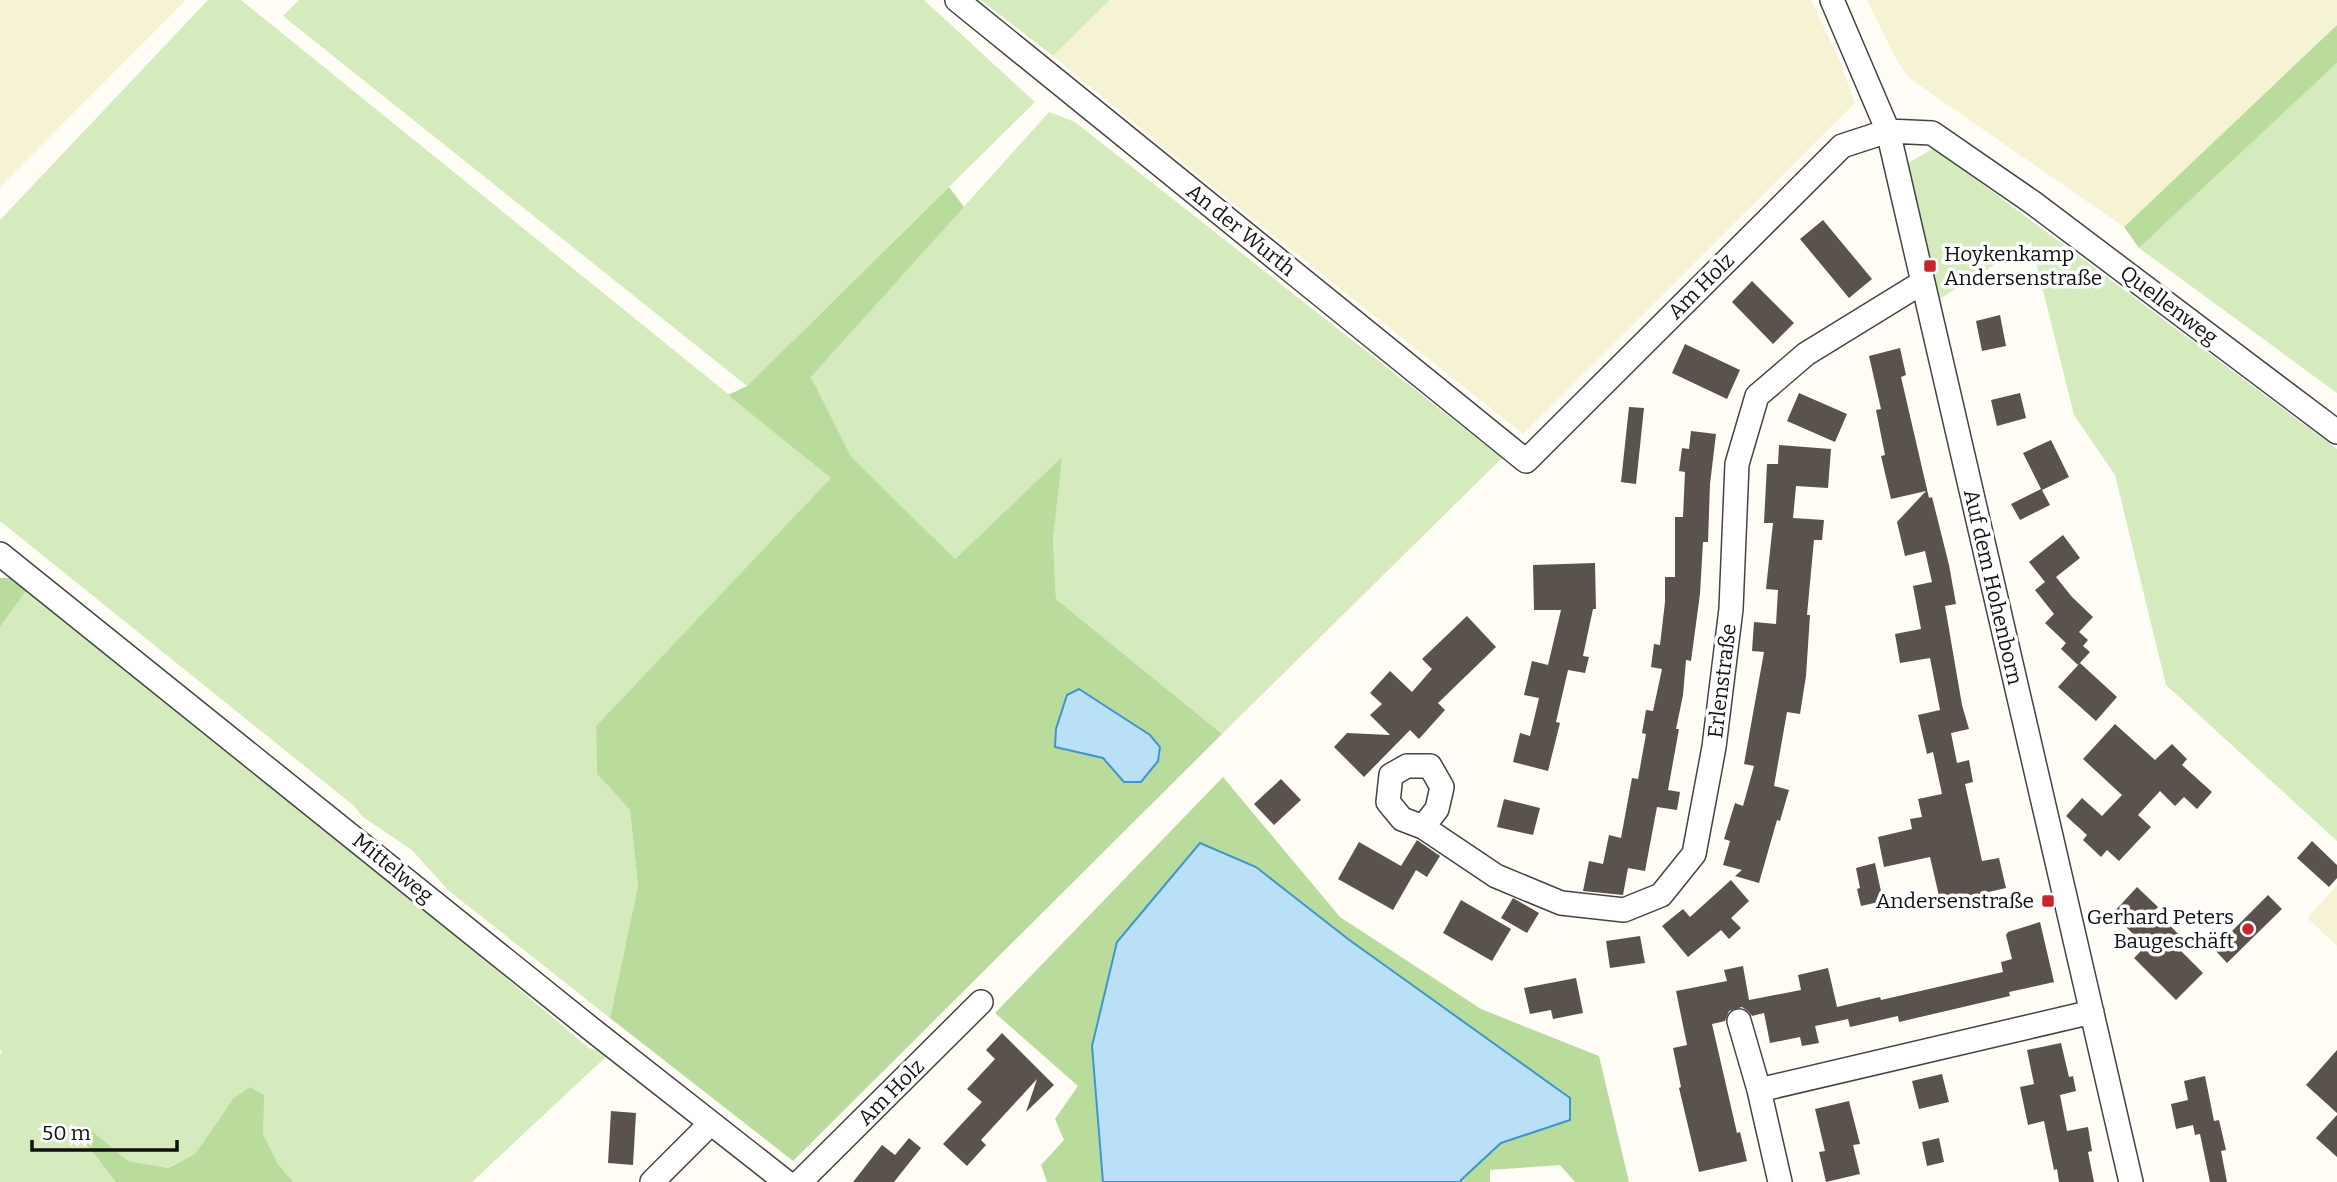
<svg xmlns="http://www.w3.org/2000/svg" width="2337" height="1182" font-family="Bitter,serif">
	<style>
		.farmland { fill: #f6f3d4 }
		.green { fill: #d5ebbd }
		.forest { fill: #b9dc9c; fill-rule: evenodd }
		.water { fill: #b9e0f7; stroke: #3f96cf; stroke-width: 2 }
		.building { fill: #5a524d }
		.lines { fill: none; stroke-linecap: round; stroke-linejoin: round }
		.minor-casing { stroke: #444; stroke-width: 26 }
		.minor { stroke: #fff; stroke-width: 23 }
		.poi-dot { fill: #c4262e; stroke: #fff; stroke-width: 2.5 }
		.labels { text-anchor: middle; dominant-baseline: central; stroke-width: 7; stroke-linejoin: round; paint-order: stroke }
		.street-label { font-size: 21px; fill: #111; stroke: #fff }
		.poi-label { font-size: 21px; fill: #111; stroke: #fff; text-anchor: end }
	</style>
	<rect width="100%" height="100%" fill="#fffdf5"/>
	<path class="farmland" d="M0,0H186L0,187Z
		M1110,0H1811L1839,59L1855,103L1523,434L1191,170L1053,56Z
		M1867,0H2337V25L2124,227L1909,78L1896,59Z
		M2337,885V946L2307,918Z"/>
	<path class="green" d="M208,0H241L832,478L596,726L597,774L630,810L638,886L610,1018L448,890L412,850L363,817L353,805L0,521V220Z
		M299,0H924L1035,102L747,386L283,16Z
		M981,0H1110L1053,56Z
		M2337,63V393L2139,248Z
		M1049,112L1075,122L1502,458L1222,734L1056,599L1053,539L1061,458L955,559L851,458L811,377Z
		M1934,148L2337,449V841L2166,685L2115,475L2074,415L2031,242L1938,300L1908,163Z
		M29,587L394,884L589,1048L609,1054L472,1182H293L278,1164L263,1134V1095L233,1099L195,1154L167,1168L128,1161L92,1131L81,1139L116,1182H0V1055L2,1052L0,1050V627Z"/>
	<path class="forest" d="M2337,25V63L2139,248L2124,227Z
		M949,187L964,207L811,377L851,457L955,559L1062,457L1053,539L1056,599L1222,734L793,1161L610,1018L638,886L630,810L597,774L596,726L831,478L728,395L747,386ZM1078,689L1150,735L1160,747L1124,782L1103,758L1055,747Z
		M0,578H15L29,587L0,627Z
		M1223,777L1340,917L1481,1009L1599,1056L1629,1182H1575L1560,1165L1490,1170V1182H1461L1460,1180L1501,1143L1569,1120L1256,867L1201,843L1117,943L1092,1046L1103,1182H1047L1041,1165L1064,1140L1055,1119L1078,1086L995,1013Z
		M250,1087L264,1095L263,1134L278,1164L293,1182H116L81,1138L92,1131L128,1161L168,1168L195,1154L233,1099Z"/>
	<path class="water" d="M1079,689L1150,735L1160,747L1158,761L1141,782H1124L1103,758L1055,747L1056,729L1067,695Z
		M1200,843L1256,867L1348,939L1570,1098V1120L1501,1143L1461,1180V1182H1103L1092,1046L1117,942Z"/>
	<path class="building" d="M1823,220L1872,279L1849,298L1800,239Z
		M1752,281L1794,323L1773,344L1732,302Z
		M2000,315L2006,346L1982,351L1976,321Z
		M1685,344L1740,370L1727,399L1672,373Z
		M1900,348L1906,375L1901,377L1929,498L1932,497L1949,565L1956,604L1945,606L1962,705L1969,729L1951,733L1957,763L1969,760L1973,782L1965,784L1982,861L1999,858L2006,888L1958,899L1959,905L1942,909L1930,857L1884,867L1878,837L1912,829L1910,819L1922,817L1918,799L1942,794L1933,752L1927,754L1918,715L1940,710L1930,658L1900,663L1895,634L1921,629L1913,586L1932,582L1925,551L1905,556L1897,522L1926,491L1891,499L1881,456L1885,455L1876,410L1881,409L1869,356Z
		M1799,393L1847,414L1835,442L1787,421Z
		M2020,393L2026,418L1997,426L1991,400Z
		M1629,407L1644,408L1636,484L1621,482Z
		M1691,431L1716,434L1710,484L1708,542H1703L1700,594L1691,661L1686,660L1683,695L1676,729H1679L1668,790L1680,792L1677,810L1657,807L1645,871L1628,868L1623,895L1583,891L1589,861L1603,864L1609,835L1621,838L1632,778L1638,779L1646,734L1642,733L1646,710L1653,711L1662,669L1651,667L1654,644L1660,645L1665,602V577H1675V517H1683L1685,472L1679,471L1682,448L1689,449Z
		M2051,440L2069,477L2042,490L2050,505L2020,520L2011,504L2041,489L2023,453Z
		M1779,445L1831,449L1828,488L1796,486L1793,518L1824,520L1822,540H1814L1807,615H1810L1806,676L1800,714L1787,712L1774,786L1789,790L1780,821L1777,820L1759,883L1735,876L1742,870L1723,865L1730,841L1724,839L1735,803L1743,806L1754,766L1744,764L1764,652L1752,651L1754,622L1776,624L1778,590L1766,589L1773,523H1764L1767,464H1778Z
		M2063,535L2080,558L2056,577L2072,597L2093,617L2079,632L2088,640L2083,646L2090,652L2078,665L2061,649L2066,643L2045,623L2054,614L2035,590L2045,582L2029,562Z
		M1595,563L1596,609H1593L1583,656L1589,657L1585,673L1568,670L1556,722L1560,723L1548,771L1513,762L1520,733L1530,736L1539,698L1524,695L1532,661L1548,665L1561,610H1534L1533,565Z
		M1467,616L1496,647L1438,703L1445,710L1419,739L1410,730L1364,777L1334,747L1347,733L1390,735L1370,715L1382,704L1370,693L1390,671L1412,692L1432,669L1422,659Z
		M2080,663L2117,697L2096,721L2058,687Z
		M2115,724L2155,760L2172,744L2187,759L2182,765L2212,792L2197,809L2184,797L2175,806L2160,791L2138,815L2151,827L2119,861L2107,850L2101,857L2083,840L2087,835L2066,816L2082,798L2102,816L2122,795L2083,759Z
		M1281,779L1301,800L1274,825L1254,804Z
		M1504,799L1540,808L1533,835L1497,827Z
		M1417,840L1440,856L1427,877L1416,870L1393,910L1338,879L1359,842L1401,866Z
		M2312,841L2337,865V878L2329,887L2297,858Z
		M1875,863L1883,901L1861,906L1857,889L1860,888L1856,868Z
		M1731,880L1749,901L1731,918L1741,928L1729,939L1721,930L1688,957L1662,926L1683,909L1690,917Z
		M2137,887L2158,907L2155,910L2182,938L2175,945L2203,973L2176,1000L2134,958L2146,946L2112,914Z
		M2268,895L2282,909L2227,963L2214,949Z
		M1513,898L1539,913L1527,933L1501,918Z
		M1461,900L1511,929L1492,961L1443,933Z
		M2040,922L2054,982L2009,992L2010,996L1899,1022L1898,1016L1850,1027L1848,1019L1815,1026L1819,1043L1802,1046L1800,1037L1770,1043L1764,1013L1752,1016L1748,1011L1742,1007L1729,1011L1725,1021L1712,1024L1737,1133L1740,1132L1747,1161L1699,1172L1679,1088L1681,1087L1673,1048L1687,1045L1676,991L1727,981L1724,970L1743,966L1749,1000L1801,990L1798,975L1828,968L1837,1007L1880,997L1881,1000L2003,972L2001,962L2012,959L2006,935L2008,932Z
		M1640,936L1645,963L1610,968L1606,941Z
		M1576,978L1583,1013L1553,1019L1551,1010L1530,1014L1524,988Z
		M1002,1033L1054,1085L1026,1112L1037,1079L981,1140L986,1145L967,1166L943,1144L982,1102L967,1089L995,1059L986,1050Z
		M2061,1043L2069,1077L2073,1076L2076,1091L2060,1095L2067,1131L2088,1127L2092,1151L2088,1152L2094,1182H2059L2057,1169L2054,1170L2044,1121L2028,1125L2020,1087L2034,1084L2027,1050Z
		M2337,1050V1113L2306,1085Z
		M1942,1074L1949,1102L1919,1109L1912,1081Z
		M2205,1076L2214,1121L2219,1120L2226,1150L2221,1151L2227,1182H2210L2200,1134L2195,1135L2193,1125L2176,1129L2171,1104L2188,1100L2184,1081Z
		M1849,1101L1860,1144L1853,1145L1860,1174L1826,1182L1819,1152L1825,1151L1815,1109Z
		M611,1111L636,1113L633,1165L608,1163Z
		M2337,1115V1157L2316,1138Z
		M909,1138L921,1148L894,1182H853L882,1145L895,1155Z
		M1939,1138L1944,1162L1927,1166L1922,1142Z"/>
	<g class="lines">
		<defs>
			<path id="minor" d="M957,0L1526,461L1842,146L1888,131L1932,133L2032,202L2337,432
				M1832,0L1888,131L2131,1182
				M0,554L595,1032L786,1182
				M1423,827L1437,809L1442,787L1430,766H1407L1391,775L1388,802L1402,819L1423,827L1496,876L1561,903L1624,910L1661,895L1694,854L1714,747L1731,609L1737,464L1757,396L1806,354L1923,282
				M1739,1021L1759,1090
				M652,1182L711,1123
				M800,1182L981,1002
				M1780,1182L1759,1090L2092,1012"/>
		</defs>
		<use href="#minor" class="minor-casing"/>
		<use href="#minor" class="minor"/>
	</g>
	<g class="poi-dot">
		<rect x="1923" y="259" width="14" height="14" rx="3.5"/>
		<rect x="2041" y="894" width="14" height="14" rx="3.5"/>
		<circle cx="2248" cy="929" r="7"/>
	</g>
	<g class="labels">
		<g class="street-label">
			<text transform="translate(1241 230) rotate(39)">An der Wurth</text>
			<text transform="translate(1701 286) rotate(-45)">Am Holz</text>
			<text transform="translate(2169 305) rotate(37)">Quellenweg</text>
			<text transform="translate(1993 587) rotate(77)">Auf dem Hohenborn</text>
			<text transform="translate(1722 681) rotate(-83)">Erlenstraße</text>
			<text transform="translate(393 868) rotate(39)">Mittelweg</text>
			<text transform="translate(891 1092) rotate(-45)">Am Holz</text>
		</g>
		<g class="poi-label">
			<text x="1944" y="254" text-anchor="start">Hoykenkamp<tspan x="1944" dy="24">Andersenstraße</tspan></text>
			<text x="2034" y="901">Andersenstraße</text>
			<text x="2234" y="917">Gerhard Peters<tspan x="2234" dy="24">Baugeschäft</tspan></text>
		</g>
	</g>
	<path d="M32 1140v10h145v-10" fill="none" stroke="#111111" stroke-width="3.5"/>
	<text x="42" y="1140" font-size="21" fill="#111111" stroke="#ffffff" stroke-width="5" paint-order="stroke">50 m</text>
</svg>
